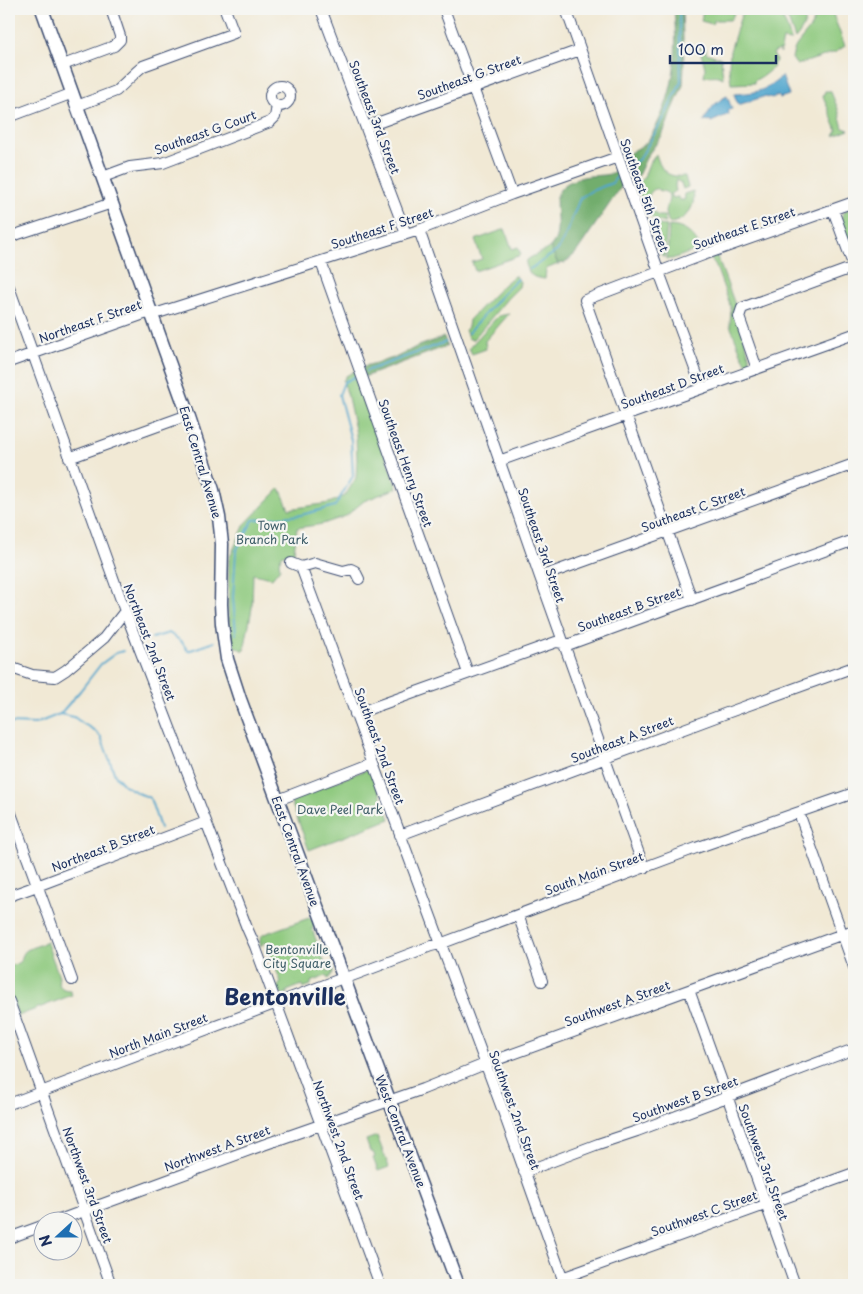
<svg xmlns="http://www.w3.org/2000/svg" width="863" height="1294" font-family="'Playpen Sans',sans-serif">
	<style>
		.green { fill: #8ec97e; stroke: #547c6e }
		.forest { fill: #72ad6d; stroke: #466e66 }
		.water { fill: #51a6cd; stroke: #366a96 }
		.lines { fill: none; stroke-linecap: round; stroke-linejoin: round }
		.stream { stroke: #51a6cd; stroke-width: 2 }
		.minor-casing { stroke: #3b4b70; stroke-width: 12 }
		.major-casing { stroke: #3b4b70; stroke-width: 15 }
		.minor { stroke: #fff; stroke-width: 10 }
		.major { stroke: #fff; stroke-width: 12 }
		.labels { text-anchor: middle; dominant-baseline: central; stroke-width: 4.5; stroke-linejoin: round; paint-order: stroke }
		.street-label { font-size: 12px; fill: #1b2f5e; stroke: #f6f6f2 }
		.park-label { font-size: 12px; fill: #3e5d68; stroke: #f6f6f2 }
		.town-label { font-size: 22px; font-weight: bold; fill: #1b2f5e; stroke: #f6f6f2 }
	</style>
	<rect width="100%" height="100%" fill="#f6f6f2"/>
	<filter id="ink" filterUnits="userSpaceOnUse"><feTurbulence type="fractalNoise" baseFrequency=".02" numOctaves="2"/><feDisplacementMap in="SourceGraphic" scale="10" xChannelSelector="R" yChannelSelector="G"/><feConvolveMatrix kernelMatrix="1 2 1 2 8 2 1 2 1" color-interpolation-filters="sRGB"/></filter>
	<filter id="wash" filterUnits="userSpaceOnUse"><feTurbulence type="fractalNoise" baseFrequency=".0096" numOctaves="4" result="noise"/><feDisplacementMap in="SourceGraphic" scale="20" xChannelSelector="R" yChannelSelector="G"/><feGaussianBlur stdDeviation="1.12" result="paint"/><feColorMatrix in="noise" values="0 0 0 0 0 0 0 0 0 0 0 0 0 0 0 0 0 1.4 0 .05"/><feComposite in="paint" operator="in"/></filter>
	<g filter="url(#wash)">
		<rect width="100%" height="100%" fill="#f1e9d5"/>
		<path class="green" d="M703,9H735L733,16L730,20H714L712,24L701,21Z
			M743,9H774C784,18 788,28 791,41L783,40L780,53L779,50L773,53L776,61L773,65L774,67L764,75L754,81V83L731,84L729,67L730,51Z
			M781,9H805V10C807,22 803,30 795,39L789,22Z
			M815,9H831L845,46L836,52L797,65L795,63L792,58C793,54 794,49 796,46C805,33 817,25 815,9Z
			M700,47L706,49V53L721,58L723,78C716,74 711,76 704,77L705,68Z
			M825,91H830L831,92L838,109L843,128L849,130L834,136L837,131L823,96Z
			M656,154C661,170 666,178 685,176L688,187L683,189L681,183L676,180L675,186L676,191L670,194L672,198L678,197L680,200H684L685,197L684,194L693,191C697,207 685,222 669,223C667,218 666,214 666,211C667,202 675,192 660,191L658,189C653,188 650,193 648,197L651,210L658,216H664L666,223C645,220 644,204 637,186L639,182L644,177L648,166Z
			M854,207V260L841,221C842,212 846,210 854,207Z
			M649,220L659,225L667,226L664,258L662,256Z
			M669,226C684,226 694,235 700,247V249L672,259H667Z
			M505,229L512,249L518,247L521,255L475,271L472,262L482,259L475,240Z
			M550,247L558,264L546,269L545,279C537,278 532,278 528,270C528,268 525,264 526,262C527,257 545,252 550,247Z
			M717,256L737,310L751,363L747,364L741,353L730,325L731,308L715,264L710,258Z
			M514,276H516L520,282L519,287L507,299L476,336L472,340L468,338L465,330L468,327L469,320L502,286Z
			M509,314L485,341L486,349L472,354L469,348L498,316Z
			M356,370L397,488L364,501L346,516L323,524L297,528L294,552H290L282,555L279,562L280,568L272,578L253,574L252,608L244,651L232,645L228,610L229,559L245,524L280,488L289,509L329,503L345,496L356,478L357,460L356,434L347,393L343,381L346,376Z
			M366,770L372,772L390,819L309,850L290,799Z
			M309,918L314,920L316,923L312,929L328,972L333,967V973L328,979L326,976L311,982V985L303,988L302,985L287,991V994C282,995 278,993 277,988L281,982L265,941L261,946C259,941 260,937 264,934Z
			M46,941L59,976C57,985 61,990 70,990L72,995L18,1016L9,989V966C13,965 18,964 20,961C23,957 22,953 27,950C33,946 41,946 46,941Z
			M377,1136L389,1167L378,1171L373,1158L375,1157L373,1152H370L366,1140Z"/>
		<path class="forest" d="M674,9H682L684,65L683,85L662,136L647,156L637,178L635,177L627,158C629,149 643,149 649,139C675,96 678,58 674,9Z
			M616,168L622,183L621,187L576,253L565,263L558,264L550,247C552,244 555,241 556,237C562,209 542,188 583,177C592,175 601,176 610,174L614,172Z
			M444,337L447,346L364,377L361,369L365,366L397,357L416,347Z"/>
		<path class="water" d="M782,76L789,95L780,98L778,96L771,98L770,97L767,98L766,96L738,105L734,94C755,93 767,91 782,76Z
			M727,96L732,109L728,110L729,114L711,122L710,120L704,122C708,111 716,101 727,96Z"/>
		<g class="lines">
			<path class="stream" d="M633,164L640,158L665,116L681,82L679,9
				M530,269L557,251L564,239L580,198L591,191L612,183L619,174
				M468,333L509,287L518,279
				M366,371L446,342
				M236,634L233,597L236,551L253,520L301,515L335,506L353,476L351,440L339,395L344,382L356,376
				M152,638L169,633L181,641L188,651L214,642
				M60,714L74,717L82,723L94,730L101,737L115,775L124,785L138,793L150,798L160,828
				M9,723L35,724L60,714L80,691L101,664L116,653L123,651"/>
		</g>
	</g>
	<g filter="url(#ink)">
		<g class="lines">
			<defs>
				<path id="minor" d="M321,9L406,234
					M444,9L512,194
					M566,9L659,272L702,388
					M63,65L114,46L120,40V36L111,9
					M270 96a10 10 0 1 1 20 0a10 10 0 1 1-20 0Z
					M77,106L116,91L136,72L143,66L234,33L225,9
					M9,117L73,93
					M366,127L580,50
					M103,177L130,167L163,163L270,122L275,117L277,106
					M419,230L540,577L644,868
					M9,237L112,203
					M321,262L468,673
					M9,287L125,611L247,928L255,946L380,1285
					M9,362L144,314L161,312L419,230L512,194L618,157
					M757,369L739,317L742,308L854,267L833,210
					M69,458L188,415
					M499,461L854,334
					M291,563L301,567L503,1111L565,1285
					M301,567L315,563L343,571L351,569L355,571L359,579
					M540,577L854,464
					M692,600L585,300L706,254L854,202
					M9,667L32,675L55,677L66,670L104,638L125,611
					M355,714L556,642L570,644L854,540
					M278,800L373,763
					M9,808L72,980
					M799,813L854,967
					M400,835L724,714L854,667
					M9,896L37,886L206,822
					M518,915L542,981
					M689,990L795,1285
					M9,1001L111,1285
					M9,1104L343,978L349,977L431,946L440,944L696,848L854,793
					M524,1172L598,1144L637,1131L854,1049
					M54,1222L263,1145L423,1089L485,1064L854,930
					M9,1238L42,1226
					M562,1278L854,1173"/>
				<path id="major" d="M42,9L188,415L213,490L219,517L222,544L221,604L222,624L227,659L240,699L302,866L458,1285"/>
			</defs>
			<use href="#minor" class="minor-casing"/>
			<use href="#major" class="major-casing"/>
			<use href="#minor" class="minor"/>
			<use href="#major" class="major"/>
		</g>
	</g>
	<g class="labels">
		<g class="street-label">
			<text transform="translate(469 77) rotate(-20)">Southeast G Street</text>
			<text transform="translate(375 117) rotate(69)">Southeast 3rd Street</text>
			<text transform="translate(205 132) rotate(-20)">Southeast G Court</text>
			<text transform="translate(645 195) rotate(70)">Southeast 5th Street</text>
			<text transform="translate(382 228) rotate(-18)">Southeast F Street</text>
			<text transform="translate(744 228) rotate(-19)">Southeast E Street</text>
			<text transform="translate(90 321) rotate(-19)">Northeast F Street</text>
			<text transform="translate(672 386) rotate(-20)">Southeast D Street</text>
			<text transform="translate(201 462) rotate(73)">East Central Avenue</text>
			<text transform="translate(406 463) rotate(70)">Southeast Henry Street</text>
			<text transform="translate(693 509) rotate(-20)">Southeast C Street</text>
			<text transform="translate(542 545) rotate(71)">Southeast 3rd Street</text>
			<text transform="translate(629 609) rotate(-20)">Southeast B Street</text>
			<text transform="translate(150 642) rotate(69)">Northeast 2nd Street</text>
			<text transform="translate(622 739) rotate(-21)">Southeast A Street</text>
			<text transform="translate(380 746) rotate(70)">Southeast 2nd Street</text>
			<text transform="translate(103 848) rotate(-21)">Northeast B Street</text>
			<text transform="translate(296 851) rotate(70)">East Central Avenue</text>
			<text transform="translate(594 873) rotate(-20)">South Main Street</text>
			<text transform="translate(617 1003) rotate(-20)">Southwest A Street</text>
			<text transform="translate(158 1035) rotate(-21)">North Main Street</text>
			<text transform="translate(685 1099) rotate(-20)">Southwest B Street</text>
			<text transform="translate(515 1110) rotate(70)">Southwest 2nd Street</text>
			<text transform="translate(401 1131) rotate(69)">West Central Avenue</text>
			<text transform="translate(339 1140) rotate(70)">Northwest 2nd Street</text>
			<text transform="translate(217 1148) rotate(-20)">Northwest A Street</text>
			<text transform="translate(764 1162) rotate(70)">Southwest 3rd Street</text>
			<text transform="translate(88 1185) rotate(70)">Northwest 3rd Street</text>
			<text transform="translate(704 1213) rotate(-20)">Southwest C Street</text>
		</g>
		<g class="park-label">
			<text x="272" y="525">Town<tspan x="272" dy="14">Branch Park</tspan></text>
			<text x="340" y="809">Dave Peel Park</text>
			<text x="297" y="949">Bentonville<tspan x="297" dy="14">City Square</tspan></text>
		</g>
		<g class="town-label">
			<text x="285" y="995">Bentonville</text>
		</g>
	</g>
	<rect width="863" height="1294" fill="none" stroke="#f6f6f2" stroke-width="30"/>
	<g transform="translate(58 1236) rotate(249)"><circle r="24" fill="#f6f6f2" stroke="#9ea6b7"/>
	<path d="M0-4L9 19L0 12L-9 19Z" fill="#1f6fb2"/>
	<text y="-8" font-size="14" font-weight="bold" text-anchor="middle" fill="#1b2f5e">N</text>
	</g>
	<path d="M670 55v8h106v-8" fill="none" stroke="#1b2f5e" stroke-width="2.5"/>
	<text x="678" y="55" font-size="15" fill="#1b2f5e" stroke="#f6f6f2" stroke-width="4" paint-order="stroke">100 m</text>
</svg>
